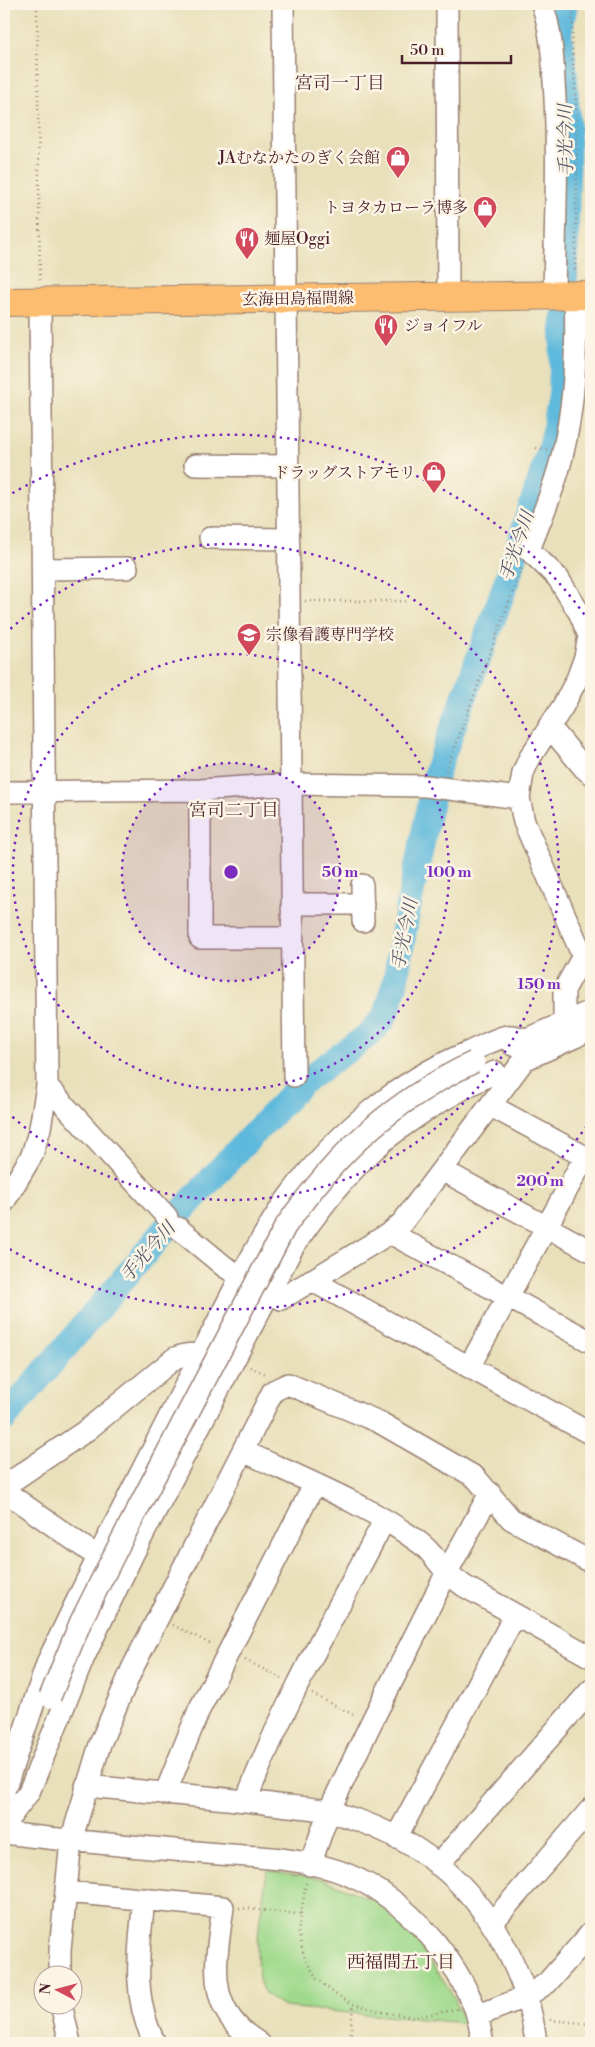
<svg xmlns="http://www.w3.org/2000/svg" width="595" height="2047" font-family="'Libre Bodoni','Noto Serif JP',serif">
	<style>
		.green { fill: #9fd98b; stroke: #747c5b }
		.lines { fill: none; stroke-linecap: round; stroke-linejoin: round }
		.river { stroke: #5fb9dc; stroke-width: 26 }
		.minor-casing { stroke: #998072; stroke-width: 24 }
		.major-casing { stroke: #998072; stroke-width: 30 }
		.path { stroke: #998072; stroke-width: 2.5; stroke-dasharray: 1 4; stroke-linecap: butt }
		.minor { stroke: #fff; stroke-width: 21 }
		.major { stroke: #fcbd6f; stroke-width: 28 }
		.minor-bridge-casing { stroke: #998072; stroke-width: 24; stroke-linecap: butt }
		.minor-bridge { stroke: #fff; stroke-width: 21 }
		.ring { fill: none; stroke: #7b2cbf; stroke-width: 2.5; stroke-dasharray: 2.5 5 }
		.labels { text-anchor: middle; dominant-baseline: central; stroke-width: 5; stroke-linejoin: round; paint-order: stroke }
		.poi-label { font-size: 16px; fill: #4a1f2b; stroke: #fcf5e5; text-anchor: end }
		.street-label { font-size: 16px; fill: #4a1f2b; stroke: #fcf5e5 }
		.neighbourhood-label { font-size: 18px; fill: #4a1f2b; stroke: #fcf5e5 }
		.water-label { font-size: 18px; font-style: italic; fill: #515569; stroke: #fcf5e5 }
		.centre { fill: #7b2cbf; stroke: #fcf5e5; stroke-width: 2.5 }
		.ring-label { font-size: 15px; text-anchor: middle; font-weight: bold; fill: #7b2cbf; stroke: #fcf5e5; stroke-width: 5; stroke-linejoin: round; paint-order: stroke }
	</style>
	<rect width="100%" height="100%" fill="#fcf5e5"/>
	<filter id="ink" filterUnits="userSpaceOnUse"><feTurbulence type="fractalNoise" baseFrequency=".02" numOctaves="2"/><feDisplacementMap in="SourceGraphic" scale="10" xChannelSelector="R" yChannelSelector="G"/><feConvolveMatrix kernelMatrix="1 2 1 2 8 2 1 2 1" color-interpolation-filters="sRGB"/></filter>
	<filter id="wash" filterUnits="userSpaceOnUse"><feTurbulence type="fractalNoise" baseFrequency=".0096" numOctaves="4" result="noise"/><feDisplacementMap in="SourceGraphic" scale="20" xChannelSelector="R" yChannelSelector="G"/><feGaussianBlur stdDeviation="1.12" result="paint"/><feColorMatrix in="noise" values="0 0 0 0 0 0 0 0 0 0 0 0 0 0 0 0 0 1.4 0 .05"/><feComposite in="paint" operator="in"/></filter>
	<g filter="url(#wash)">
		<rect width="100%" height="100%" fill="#e8e0ba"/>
		<path class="green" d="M267,1870L323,1879L375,1901L408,1928L454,1997L464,2023L284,2007C274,2001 263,1995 260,1983C252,1953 263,1902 267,1870Z"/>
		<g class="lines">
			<path class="river" d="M565,276L568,129L564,65L559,34L565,4
				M4,1419L171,1223L224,1165L302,1083L367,1036L382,1021L388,1009L395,983L406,919L437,771L505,586L552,444L561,395L564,317"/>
		</g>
	</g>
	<g filter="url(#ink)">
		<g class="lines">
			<defs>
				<path id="minor" d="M283,4L294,1076
					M447,4L448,297
					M542,4C551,29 553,56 554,82C559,153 555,225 554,296
					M575,296C577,348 575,402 563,452C556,485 541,518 529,550L558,578L580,614L589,636L585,657L577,679L563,706L529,759L523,773L519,798L524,822L577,943L583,956L591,960
					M195,465L286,466
					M210,538L288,539
					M43,569L127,568
					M549,726L584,768L591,774
					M200,790V938H292
					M4,792L200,790L290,784L426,786L519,798
					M362,885L363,921
					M292,904H363
					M564,1023V990L583,956
					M513,1045L591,1011
					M47,1086L167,1217
					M491,1106L591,1160
					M442,1170L591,1251
					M4,1202L32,1155L40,1128L47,1086L40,302
					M178,1228L225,1267L281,1299L390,1233L402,1223L524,1060L575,1037L591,1028
					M390,1233L591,1342
					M311,1280L591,1434
					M469,1367L585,1157
					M243,1451C303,1479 367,1504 420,1543C430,1550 437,1562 446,1571C451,1577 458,1581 464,1586L591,1657
					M98,1557L10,1495L6,1485L87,1430L175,1358C189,1353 198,1353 211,1359
					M86,1786C148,1792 209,1796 271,1804C290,1807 312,1807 331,1812C369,1822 408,1840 439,1865C491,1907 529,1978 536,2043
					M4,1791L48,1661L98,1557L241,1276C256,1249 271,1220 290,1195C336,1134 397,1081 469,1052C481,1047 494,1039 507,1036C513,1035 520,1038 526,1039
					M165,1794L199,1710L314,1485
					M246,1801C282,1706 337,1611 384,1521
					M6,1822L29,1792L84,1657L133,1554L293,1247C313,1218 333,1191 357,1166C396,1125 445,1097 495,1072
					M4,1833C71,1841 139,1847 207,1853C249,1857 298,1857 338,1871C399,1892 449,1948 474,2006C479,2018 480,2031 483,2043
					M396,1838L515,1615
					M310,1865L329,1811L371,1723L447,1572L490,1493
					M438,1865L591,1690
					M67,1892L223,1907C216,1962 203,2010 259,2043
					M144,1899C139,1949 131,1998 155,2043
					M492,1923L591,1809
					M60,1974V1950L71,1841L100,1744L132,1669L273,1391L288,1384L379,1422L475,1477L511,1519L591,1562
					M61,2004L70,2043
					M477,2016L527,1996L547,1983L591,1933"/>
				<path id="major" d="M4,302L591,295"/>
			</defs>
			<use href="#minor" class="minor-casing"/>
			<use href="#major" class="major-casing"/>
			<path class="path" d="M37,4L40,282
				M573,4L572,48L576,101L577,172L575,274
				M536,448L547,449
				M305,601H409
				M446,771L522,567
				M250,1367L268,1375
				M173,1625L213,1645
				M245,1660L283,1679
				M312,1694L356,1716
				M306,1883L298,1932L305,1959L317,1979L335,1994L353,2004L387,2013L416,2017L458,2009
				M239,1908L300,1914
				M550,2020L591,2024
				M350,2043L353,2004"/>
			<use href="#minor" class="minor"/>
			<use href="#major" class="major"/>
			<defs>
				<path id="minor-bridge" d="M50,1697L81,1621L119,1545L285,1227C337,1152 391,1102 474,1062"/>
			</defs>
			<use href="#minor-bridge" class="minor-bridge-casing"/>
			<use href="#minor-bridge" class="minor-bridge"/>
		</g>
	</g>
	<circle cx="231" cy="872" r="109" fill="#7b2cbf" fill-opacity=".12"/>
	<g class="ring">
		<circle cx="231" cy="872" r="109"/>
		<circle cx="231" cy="872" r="218"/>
		<path d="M5 634A328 328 0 1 1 5 1110"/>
		<path d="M591 1120A437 437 0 0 1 6 1247M6 497A437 437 0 0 1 591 624"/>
	</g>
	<defs>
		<symbol id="shop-pin" viewBox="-11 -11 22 30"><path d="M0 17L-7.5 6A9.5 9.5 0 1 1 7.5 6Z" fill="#d1495b" stroke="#fcf5e5"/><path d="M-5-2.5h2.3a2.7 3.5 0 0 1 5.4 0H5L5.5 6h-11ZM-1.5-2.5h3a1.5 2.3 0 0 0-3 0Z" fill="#fff"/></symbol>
		<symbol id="restaurant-pin" viewBox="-11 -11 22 30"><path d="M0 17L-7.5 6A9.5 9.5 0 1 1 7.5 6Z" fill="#d1495b" stroke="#fcf5e5"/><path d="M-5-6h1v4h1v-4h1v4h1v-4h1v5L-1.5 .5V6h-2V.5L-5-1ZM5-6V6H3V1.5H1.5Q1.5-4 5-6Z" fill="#fff"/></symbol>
		<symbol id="university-pin" viewBox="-11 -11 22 30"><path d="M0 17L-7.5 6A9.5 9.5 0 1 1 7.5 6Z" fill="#d1495b" stroke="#fcf5e5"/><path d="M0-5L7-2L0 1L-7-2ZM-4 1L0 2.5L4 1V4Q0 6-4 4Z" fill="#fff"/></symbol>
	</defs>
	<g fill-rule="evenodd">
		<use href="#shop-pin" x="384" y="144" width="28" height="38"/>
		<use href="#shop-pin" x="471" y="194" width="28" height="38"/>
		<use href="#restaurant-pin" x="233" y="225" width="28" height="38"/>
		<use href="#restaurant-pin" x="372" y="312" width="28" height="38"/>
		<use href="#shop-pin" x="420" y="459" width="28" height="38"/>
		<use href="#university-pin" x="235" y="621" width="28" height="38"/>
	</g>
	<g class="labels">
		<g class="poi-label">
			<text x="380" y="158">JAむなかたのぎく会館</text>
			<text x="468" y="208">トヨタカローラ博多</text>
			<text x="264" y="239" text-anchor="start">麺屋Oggi</text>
			<text x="404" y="326" text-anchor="start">ジョイフル</text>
			<text x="416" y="473">ドラッグストアモリ</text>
			<text x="266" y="635" text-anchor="start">宗像看護専門学校</text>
		</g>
		<g class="street-label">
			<text transform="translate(298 299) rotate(-1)">玄海田島福間線</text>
		</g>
		<g class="neighbourhood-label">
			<text x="340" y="83">宮司一丁目</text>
			<text x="234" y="810">宮司二丁目</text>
			<text x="401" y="1962">西福間五丁目</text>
		</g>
		<g class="water-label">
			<text transform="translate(566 140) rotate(-91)">手光今川</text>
			<text transform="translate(517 546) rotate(-71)">手光今川</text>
			<text transform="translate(405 934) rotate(-79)">手光今川</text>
			<text transform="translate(148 1252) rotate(-49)">手光今川</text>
		</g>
	</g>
	<circle cx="231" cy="872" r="8" class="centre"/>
	<g class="ring-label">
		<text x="340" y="877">50 m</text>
		<text x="449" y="877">100 m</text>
		<text x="539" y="989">150 m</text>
		<text x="540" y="1186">200 m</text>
	</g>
	<rect width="595" height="2047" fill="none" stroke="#fcf5e5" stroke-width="20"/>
	<g transform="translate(58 1990) rotate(276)"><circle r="24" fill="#fcf5e5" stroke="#b59f9b"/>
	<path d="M0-4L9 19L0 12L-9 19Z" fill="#d1495b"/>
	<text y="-8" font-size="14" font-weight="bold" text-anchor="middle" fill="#4a1f2b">N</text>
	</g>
	<path d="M402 55v8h109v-8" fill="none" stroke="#4a1f2b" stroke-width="2.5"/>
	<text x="410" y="55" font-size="15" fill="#4a1f2b" stroke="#fcf5e5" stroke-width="4" paint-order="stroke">50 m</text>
</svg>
